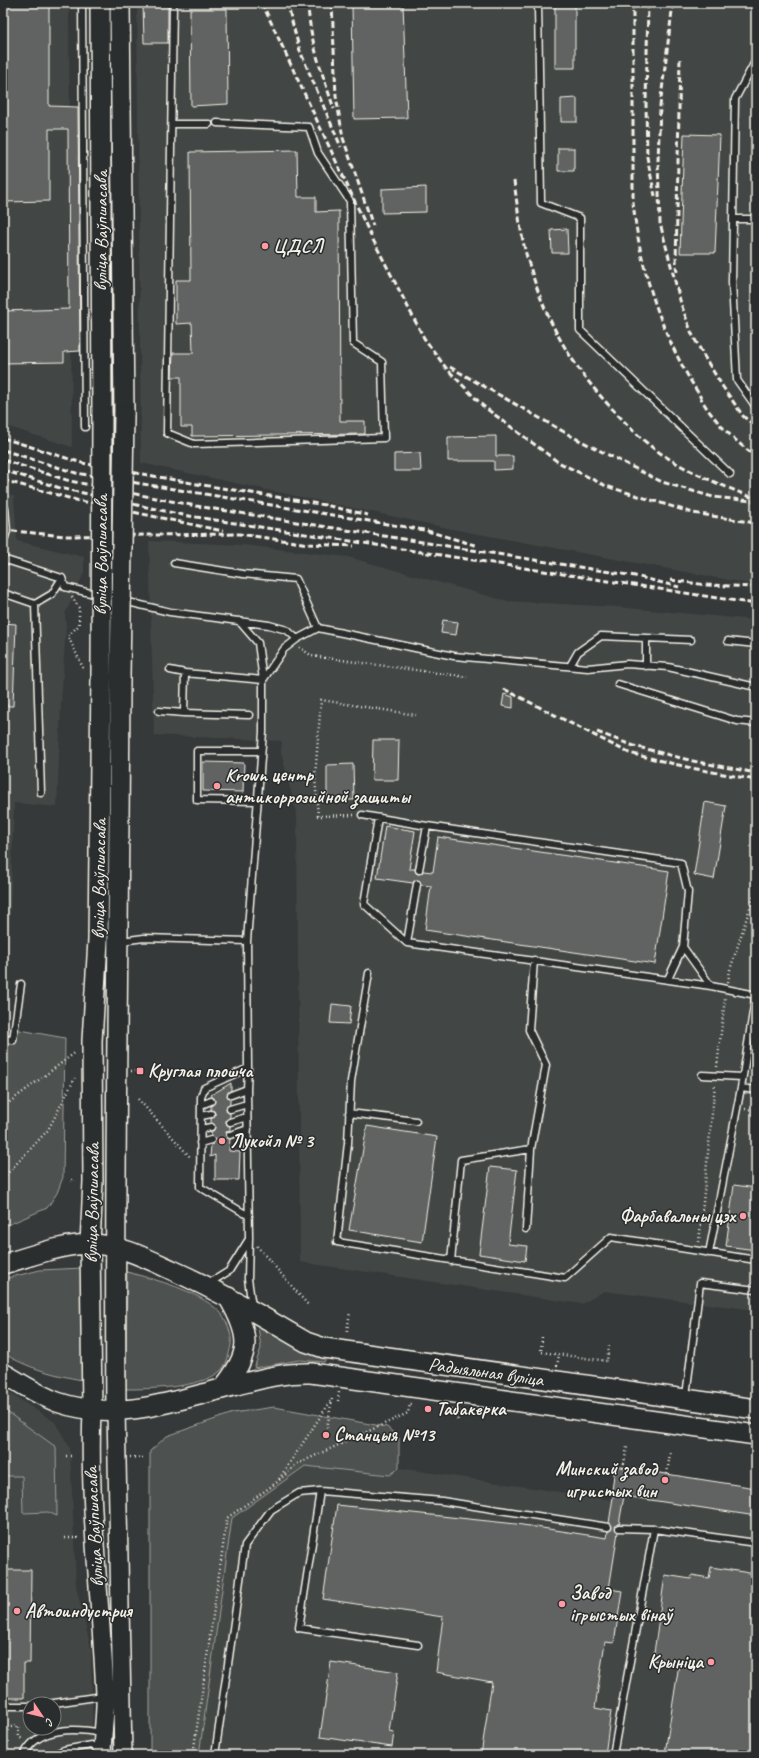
<svg xmlns="http://www.w3.org/2000/svg" width="759" height="1758" font-family="Caveat,sans-serif">
	<style>
		.built { fill: #434645; fill-rule: evenodd }
		.green { fill: #4e514f; stroke: #a1a19c }
		.building { fill: #616362; stroke: #f4f1e8 }
		.lines { fill: none; stroke-linecap: round; stroke-linejoin: round }
		.lane-casing { stroke: #f4f1e8; stroke-width: 9 }
		.secondary-casing { stroke: #f4f1e8; stroke-width: 20 }
		.primary-casing { stroke: #f4f1e8; stroke-width: 22 }
		.path { stroke: #f4f1e8; stroke-width: 2.5; stroke-dasharray: 1 3; stroke-linecap: butt }
		.lane { stroke: #2a2d2e; stroke-width: 6 }
		.secondary { stroke: #2a2d2e; stroke-width: 17 }
		.primary { stroke: #2a2d2e; stroke-width: 19 }
		.rail { stroke: #f4f1e8; stroke-width: 3; stroke-dasharray: 6 3; stroke-linecap: butt }
		.primary-bridge-casing { stroke: #f4f1e8; stroke-width: 22; stroke-linecap: butt }
		.primary-bridge { stroke: #2a2d2e; stroke-width: 19 }
		.poi-dot { fill: #ff9aa2; stroke: #2a2d2e; stroke-width: 1.5 }
		.labels { text-anchor: middle; dominant-baseline: central; stroke-width: 3; stroke-linejoin: round; paint-order: stroke }
		.street-label { font-size: 19px; fill: #f4f1e8; stroke: #2a2d2e }
		.poi-label { font-size: 19px; font-weight: bold; fill: #f4f1e8; stroke: #2a2d2e; text-anchor: start }
	</style>
	<rect width="100%" height="100%" fill="#363939"/>
	<filter id="ink" filterUnits="userSpaceOnUse"><feTurbulence type="fractalNoise" baseFrequency=".025" numOctaves="2"/><feDisplacementMap in="SourceGraphic" scale="8" xChannelSelector="R" yChannelSelector="G"/><feConvolveMatrix kernelMatrix="1 2 1 2 8 2 1 2 1" color-interpolation-filters="sRGB"/></filter>
	<g filter="url(#ink)">
		<path class="built" d="M3,3H69L72,447L3,425Z
			M137,3H756V585L457,530L141,463Z
			M3,493L14,496L17,541L84,557V573L65,614L66,624L61,705L57,807L14,803L8,976L3,1012Z
			M149,541L243,545L348,557L506,601L617,607L756,620V1310L604,1291L582,1304L300,1262L297,816L281,752L282,741L154,735Z
			M3,1389L55,1422L70,1448L76,1586L91,1649L93,1755H3ZM30,1704H54V1728H30Z
			M305,1466L390,1475L399,1468L612,1500L614,1491H611L615,1466L756,1488V1755H199L232,1518Z"/>
		<path class="green" d="M3,1027L65,1038L63,1177L57,1193L47,1208L3,1227Z
			M83,1268L82,1380C54,1375 27,1368 3,1353V1279L40,1270Z
			M127,1272C157,1280 196,1290 219,1311C226,1317 233,1336 231,1345C229,1354 227,1366 219,1372C200,1388 150,1389 126,1389Z
			M258,1326L300,1349L324,1356L326,1359L324,1362L299,1360L254,1368L261,1348Z
			M274,1407L387,1427L399,1438V1468L390,1475L305,1466L232,1518L199,1755H150V1451L167,1436L233,1413Z
			M3,1409L56,1447L57,1516L48,1512L23,1513L22,1476H3Z"/>
		<path class="building" d="M3,3H49V106L78,107L80,351L64,352V362L3,363V311L69,309L68,129H49V201L3,202Z
			M143,3H168V43H144Z
			M352,3H403L407,118L354,119Z
			M555,3H575V68H555Z
			M190,9H227L228,104L191,106Z
			M577,98V122H561V99Z
			M684,134L720,135L715,253H680Z
			M558,148H574V171H558Z
			M297,150L298,197H316V212L339,211L340,421H365V434L192,436V427H181V377H172L173,353H193L192,323L176,324V280H191L190,152Z
			M426,187V212L382,213V189Z
			M567,229L568,253H552L551,230Z
			M496,436V456H513V469L494,470V461H448V437Z
			M420,453L421,471H394V454Z
			M443,620L458,622L456,635L441,633Z
			M3,623L16,624L13,706H3Z
			M504,694L513,697V708L502,706Z
			M373,740H399L398,780H372Z
			M203,762L244,763L243,792L203,791Z
			M353,764L354,800H327V765Z
			M705,802L726,806L714,879L694,875Z
			M385,826L415,831L409,869H415L416,873L419,874L423,871L433,872L438,837L669,871L655,964L425,930L431,886L421,885L420,881L417,880L413,883L377,878Z
			M332,1004L351,1006L349,1024L330,1023Z
			M231,1083V1090L227,1095L230,1099V1104L226,1108L227,1112L230,1113V1117L226,1121L227,1125L230,1126V1130L226,1132V1136L230,1139L229,1151L240,1152L239,1180H215V1155L210,1157L211,1145L214,1143L215,1139L211,1136V1132L214,1130L215,1127L214,1124L211,1123V1119L214,1117L215,1114L214,1111L211,1110V1106L215,1101L211,1095Z
			M367,1126L437,1137L422,1242L349,1230Z
			M490,1167L517,1170L508,1244L527,1246L525,1261L479,1254Z
			M734,1185L756,1188V1250L726,1246Z
			M615,1466L756,1488V1516L624,1496L619,1524L615,1527L618,1532L609,1589L622,1591L614,1643L605,1642L595,1708L611,1711L605,1755H481L492,1682L436,1672L443,1617L323,1599L337,1505L516,1524L607,1538L608,1531L611,1530L612,1527L609,1523L614,1491H612Z
			M711,1567L756,1574V1755L728,1753V1755H676L665,1753L679,1664L653,1660L665,1575L691,1579L692,1575L709,1578Z
			M3,1570H31L30,1663H24V1698H3Z
			M331,1662L398,1672L389,1731L394,1732L392,1747L320,1737Z"/>
		<g class="lines">
			<defs>
				<path id="lane" d="M82,3L85,427
					M173,3L167,433L194,444L384,438L382,362L353,343L350,201L318,153L309,127L217,123
					M538,3L541,203L580,218V330L730,474
					M756,60L735,99L732,282L737,380L756,407
					M172,124H209
					M733,219H756
					M3,507L5,508L7,531L3,543
					M3,559L62,578L65,587L99,595
					M174,563L243,574L296,579L318,628
					M3,593L35,604
					M124,601L170,612L269,625L287,630L297,639
					M728,641L756,644
					M570,666L578,652L601,636L691,640
					M646,666V638
					M170,670L185,673L263,680L258,643L239,621
					M185,673L184,713L249,715
					M618,684L737,721L756,723
					M159,711L184,713
					M41,793L35,604L52,594L62,578
					M258,801L197,800V751H261
					M362,815L427,826L681,863L688,892L683,947L711,986
					M378,818L364,904L407,943L711,986L756,995
					M419,870L427,826
					M121,941L144,938L247,941L248,1068L247,1089L249,1237L248,1279L252,1307
					M247,941L263,732V680L284,649L297,639L318,628L454,656L588,668L627,664L668,667L756,687
					M407,943L417,884
					M369,973L351,1081L348,1143L337,1242L565,1278L611,1237L756,1260
					M668,979L683,947
					M3,1039L13,1040L21,984
					M248,1068L204,1088L201,1097L200,1187L249,1216
					M702,1075L742,1077
					M741,1088L756,1090
					M231,1095L247,1089
					M201,1105L211,1101
					M230,1109L247,1104
					M349,1113L416,1121
					M201,1116L211,1114
					M230,1122L247,1117
					M201,1129L211,1127
					M230,1135L248,1129
					M200,1143L211,1140
					M526,1229L531,1149
					M709,1253L741,1088L756,993
					M451,1261L461,1160L531,1149L546,1065L529,1030L534,960
					M208,1284L229,1271L249,1239
					M686,1396L700,1283L756,1290
					M320,1491L299,1628L418,1645
					M619,1528L654,1529
					M47,1704L103,1696
					M3,1706H30
					M24,1755C37,1726 76,1728 102,1733
					M53,1755L64,1750L91,1745L100,1750
					M215,1755L245,1545L271,1510L299,1493L320,1491L442,1501L608,1527
					M613,1755L654,1529L756,1543"/>
				<path id="secondary" d="M92,1410C88,1505 101,1599 105,1694C106,1715 102,1735 102,1755
					M116,1411L123,1755"/>
				<path id="primary" d="M100,3L102,415
					M120,3L124,415
					M3,1264C32,1256 62,1244 92,1244C121,1245 146,1258 172,1270C219,1291 262,1316 306,1342L324,1348L756,1409
					M3,1373C20,1383 38,1395 57,1402C117,1423 178,1400 236,1385C261,1379 285,1372 311,1373L756,1435
					M222,1389C252,1353 251,1336 228,1297
					M92,1410L90,1244L93,1181L92,1041L98,940L101,676
					M116,1411C114,1166 119,921 120,676"/>
			</defs>
			<use href="#lane" class="lane-casing"/>
			<use href="#secondary" class="secondary-casing"/>
			<use href="#primary" class="primary-casing"/>
			<path class="path" d="M72,597L79,608V625L68,636L84,670
				M299,647L312,656L467,677
				M354,815L318,816L315,777L321,700L416,715
				M728,982L730,970L756,889
				M717,1067L725,998
				M131,1071H140
				M138,1099L191,1158
				M3,1107L76,1052
				M745,1109L756,1110
				M3,1178L48,1130L75,1078
				M71,1180L75,1181
				M699,1242L715,1084
				M257,1246L309,1306
				M347,1331L350,1312
				M542,1337L541,1352L607,1361L609,1345
				M557,1366L559,1355
				M338,1401L339,1392
				M443,1409L459,1411L457,1422
				M66,1456H71
				M130,1457L143,1458
				M623,1468L627,1447
				M667,1474L670,1453
				M279,1479L332,1399L327,1428
				M65,1538H80
				M3,1728L18,1726L19,1737L24,1740
				M193,1755L227,1518L276,1483L297,1464L408,1413L410,1404H413"/>
			<use href="#lane" class="lane"/>
			<use href="#secondary" class="secondary"/>
			<use href="#primary" class="primary"/>
			<path class="rail" d="M262,3L371,236L424,338L446,368L483,406L558,462L606,486L693,513L756,523
				M287,3L300,51L341,147
				M308,3C309,40 323,75 334,109
				M332,3L336,96L343,138L373,226
				M633,3V202C640,270 661,334 697,391C702,400 707,410 714,417C725,432 741,445 756,457
				M648,3L646,104L647,157L655,196
				M673,3L660,106L658,161L660,223L681,304L692,334L705,358L723,387L743,416L756,427
				M514,181C518,210 521,242 531,270C549,330 578,375 622,419C635,433 651,448 668,458C695,475 726,487 756,499
				M677,272L676,266L680,57
				M450,367L573,437L662,482L713,497L752,501
				M3,438L82,463L197,484L325,505L368,515
				M3,450L76,473L424,530L478,546
				M3,460L70,481L196,506L635,576L679,587
				M3,470L60,488L183,515L756,604
				M3,480L76,500L223,531
				M3,530L65,536L239,534L309,544L354,546
				M670,580L707,585L756,587
				M504,689L629,753L691,768L756,780
				M597,732L634,746L693,761L756,773"/>
			<defs>
				<path id="primary-bridge" d="M101,676L102,415
					M120,676L124,415"/>
			</defs>
			<use href="#primary-bridge" class="primary-bridge-casing"/>
			<use href="#primary-bridge" class="primary-bridge"/>
		</g>
	</g>
	<g class="poi-dot">
		<circle cx="265" cy="246" r="4"/>
		<circle cx="217" cy="786" r="4"/>
		<rect x="136" y="1067" width="8" height="8" rx="2"/>
		<circle cx="222" cy="1141" r="4"/>
		<circle cx="743" cy="1216" r="4"/>
		<circle cx="428" cy="1409" r="4"/>
		<circle cx="326" cy="1435" r="4"/>
		<circle cx="665" cy="1480" r="4"/>
		<circle cx="562" cy="1604" r="4"/>
		<circle cx="17" cy="1611" r="4"/>
		<circle cx="711" cy="1662" r="4"/>
	</g>
	<g class="labels">
		<g class="street-label">
			<text transform="translate(101 231) rotate(-90)">вуліца Ваўпшасава</text>
			<text transform="translate(101 555) rotate(-90)">вуліца Ваўпшасава</text>
			<text transform="translate(99 879) rotate(-89)">вуліца Ваўпшасава</text>
			<text transform="translate(92 1203) rotate(-89)">вуліца Ваўпшасава</text>
			<text transform="translate(486 1372) rotate(8)">Радыяльная вуліца</text>
			<text transform="translate(94 1527) rotate(-93)">вуліца Ваўпшасава</text>
		</g>
		<g class="poi-label">
			<text x="273" y="246">ЦДСЛ</text>
			<text x="225" y="775">Krown центр<tspan x="225" dy="22">антикоррозийной защиты</tspan></text>
			<text x="148" y="1071">Круглая плошча</text>
			<text x="230" y="1141">Лукойл № 3</text>
			<text x="735" y="1216" text-anchor="end">Фарбавальны цэх</text>
			<text x="436" y="1409">Табакерка</text>
			<text x="334" y="1435">Станцыя №13</text>
			<text x="657" y="1469" text-anchor="end">Минский завод<tspan x="657" dy="22">игристых вин</tspan></text>
			<text x="570" y="1593">Завод<tspan x="570" dy="22">ігрыстых вінаў</tspan></text>
			<text x="25" y="1611">Автоиндустрия</text>
			<text x="703" y="1662" text-anchor="end">Крыніца</text>
		</g>
	</g>
	<rect width="759" height="1758" fill="none" stroke="#2a2d2e" stroke-width="16"/>
	<rect x="8" y="8" width="743" height="1742" fill="none" stroke="#f4f1e8" stroke-width="1.5" filter="url(#ink)"/>
	<g transform="translate(42 1716) rotate(125)"><circle r="19" fill="#2a2d2e" stroke="#7b7b78"/>
	<path d="M0-3L7 15L0 10L-7 15Z" fill="#ff9aa2"/>
	<text y="-6" font-size="11" font-weight="bold" text-anchor="middle" fill="#f4f1e8">С</text>
	</g>
</svg>
